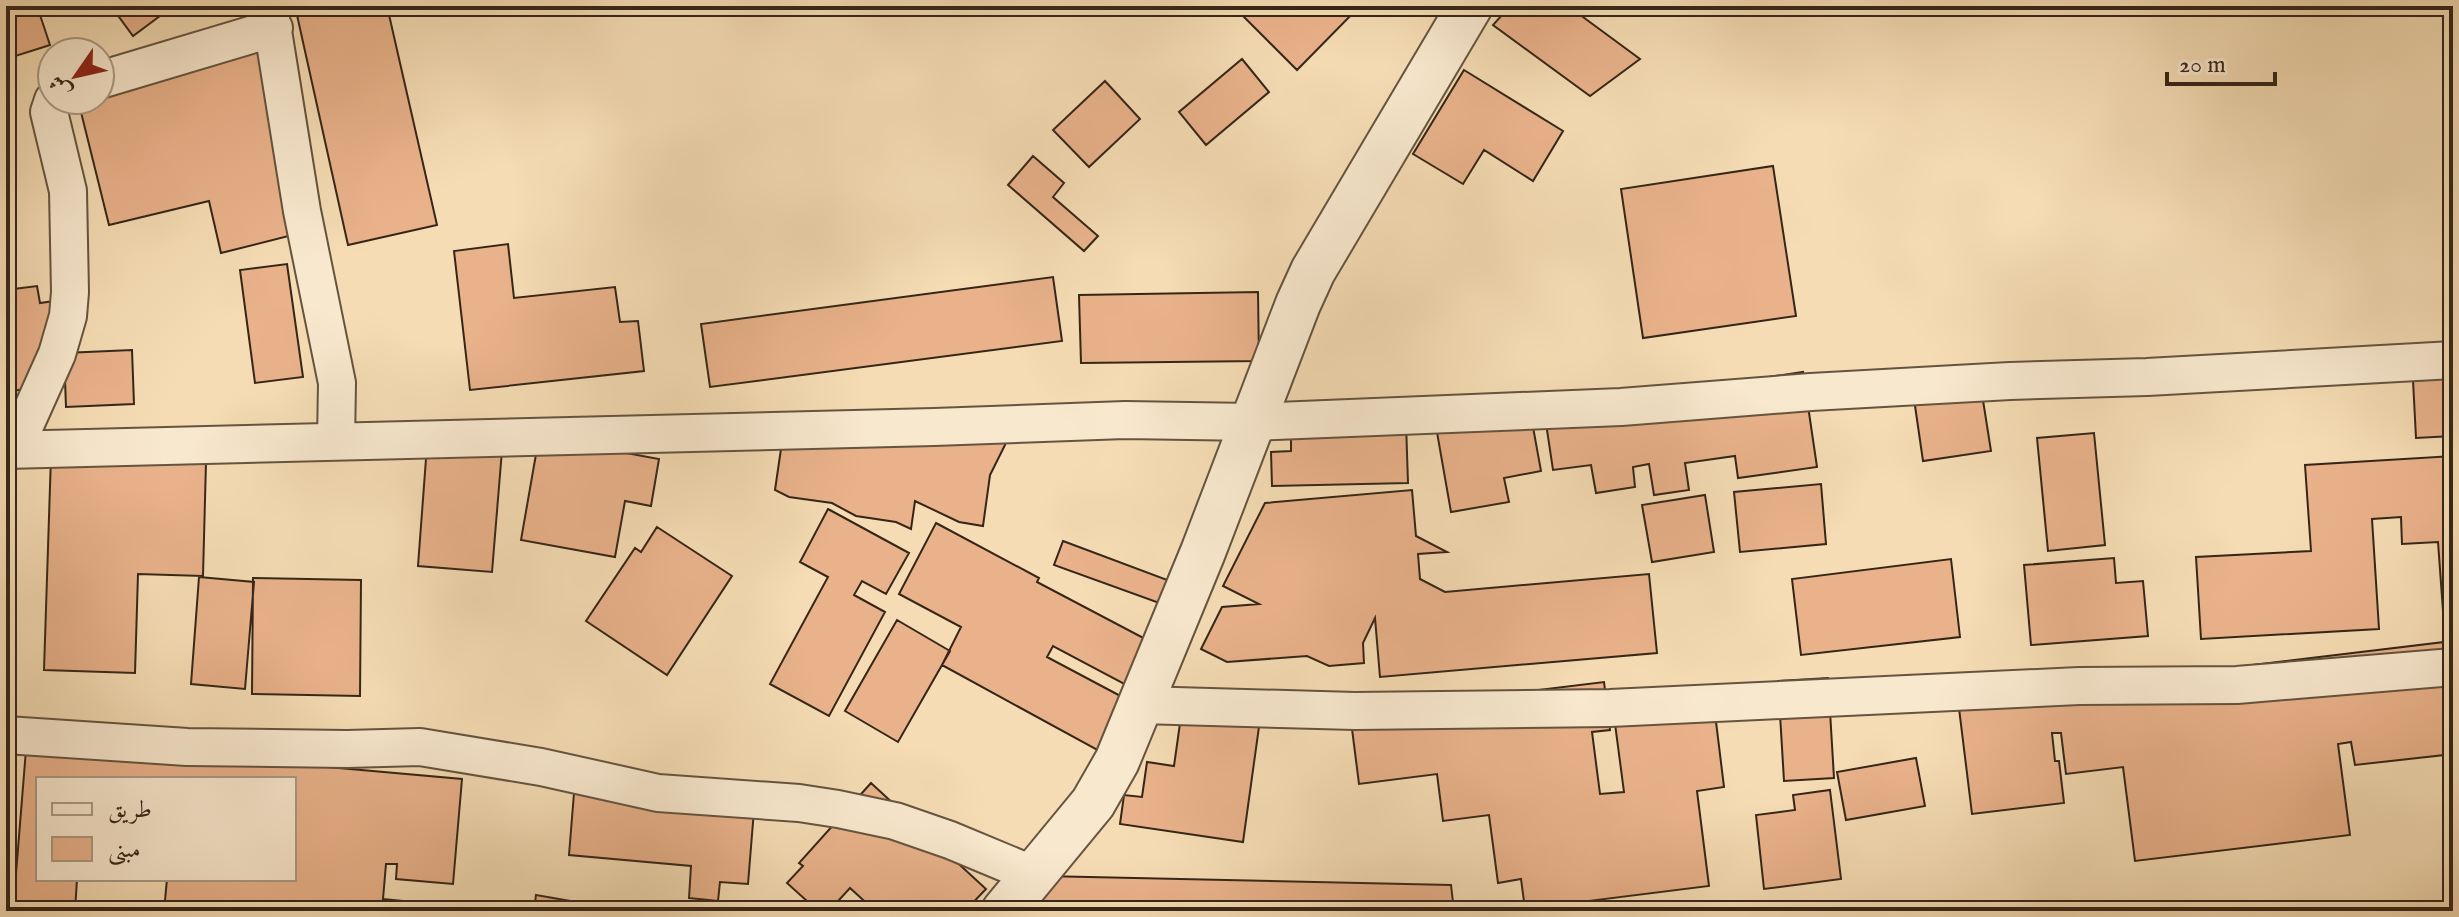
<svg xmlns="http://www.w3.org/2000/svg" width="2459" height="917" font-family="'IM FELL English',Amiri,serif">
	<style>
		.building { fill: #e9b28b; stroke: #352618; stroke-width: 2 }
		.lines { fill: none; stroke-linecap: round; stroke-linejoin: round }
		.minor-casing { stroke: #65543f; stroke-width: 40 }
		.tertiary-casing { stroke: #65543f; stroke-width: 48 }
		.minor { stroke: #f8e8ce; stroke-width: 36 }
		.tertiary { stroke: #f8e8ce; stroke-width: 44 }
	</style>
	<rect width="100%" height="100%" fill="#f5dcb4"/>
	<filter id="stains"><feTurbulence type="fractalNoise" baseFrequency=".0025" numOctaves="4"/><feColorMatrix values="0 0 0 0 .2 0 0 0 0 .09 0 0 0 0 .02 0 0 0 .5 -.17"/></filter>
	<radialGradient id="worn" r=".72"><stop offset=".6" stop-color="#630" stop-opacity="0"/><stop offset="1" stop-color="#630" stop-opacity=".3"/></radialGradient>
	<path class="building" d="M6,6H37L50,45L6,59Z
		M111,6H171L172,7L133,36Z
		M295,6H387L437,225L348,245Z
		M1233,6H1360L1297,70Z
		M1510,6H1568L1640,59L1590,96L1493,25Z
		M270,30L320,228L221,253L209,201L109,225L78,100H100V72Z
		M1242,59L1269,92L1206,145L1179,112Z
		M1464,70L1563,131L1533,181L1484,150L1463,184L1413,154Z
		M1105,81L1140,119L1089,167L1053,130Z
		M1033,156L1064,183L1053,197L1098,236L1084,251L1008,185Z
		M1773,166L1796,316L1643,338L1621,189Z
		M508,244L514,298L615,287L620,322L638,321L644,371L470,390L454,251Z
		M287,264L303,377L255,383L240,270Z
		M1053,277L1062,341L710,387L701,324Z
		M37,286L40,303L61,300L50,385L6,392V290Z
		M1258,292L1259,361L1081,363L1079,295Z
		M132,350L134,404L66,407L64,353Z
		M2453,359V436L2416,438L2412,361Z
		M1803,372L1817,467L1738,478L1735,456L1685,463L1689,490L1654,495L1649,464L1633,467L1635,487L1596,493L1591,465L1553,470L1544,410Z
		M1979,375L1991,451L1923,461L1912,385Z
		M1529,405L1541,471L1504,478L1509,502L1451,512L1435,421Z
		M1406,423L1408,483L1272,486L1271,452L1291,451V426Z
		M1007,430L1005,445L990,475L983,526L959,522L915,501L911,529L896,522L856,516L832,503L789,497L775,490L782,442Z
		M428,432L503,438L492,572L418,566Z
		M2094,433L2105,545L2048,551L2037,438Z
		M539,437L659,459L651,506L625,501L615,557L521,540Z
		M51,456L206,462L203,576L138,574L135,673L44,670Z
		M2453,456V610L2443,611L2438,542L2402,544L2401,517L2372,519L2379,629L2201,639L2196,557L2311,551L2305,465Z
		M1821,484L1826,544L1740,552L1734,492Z
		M1412,490L1416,536L1447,552L1418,554L1420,579L1445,592L1649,574L1657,653L1380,677L1375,618L1363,643L1364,663L1329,666L1307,656L1227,662L1201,649L1222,607L1259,604L1223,586L1265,503Z
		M1705,495L1714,552L1652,562L1642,505Z
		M828,509L909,553L886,594L862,581L854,595L885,612L829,716L770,684L828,577L800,562Z
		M936,523L1039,578L1037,582L1151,642L1128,686L1053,646L1047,657L1128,700L1101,752L942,665L961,627L899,594Z
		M657,527L732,576L667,675L586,621L635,548L641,552Z
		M1063,541L1170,581L1162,604L1054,565Z
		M2114,558L2116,583L2143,581L2148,636L2031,645L2024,565Z
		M1951,559L1960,637L1801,655L1792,579Z
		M199,577L254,582L245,689L191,684Z
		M253,578L361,580L360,696L252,694Z
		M897,620L950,651L898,742L845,711Z
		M2453,641V754L2355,765L2351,742L2338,744L2350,835L2135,861L2123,767L2066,774L2061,733H2052L2055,761H2059L2064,803L1972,814L1958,700Z
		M1828,678L1834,778L1784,781L1778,681Z
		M1604,682L1610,730L1592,732L1600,794L1624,792L1612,701L1712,689L1724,787L1697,791L1709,886L1525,909L1521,879L1498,883L1489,815L1443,821L1437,774L1359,784L1350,713Z
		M1263,698L1243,842L1120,824L1124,795L1142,797L1147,762L1174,766L1183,702Z
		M27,737L92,746L462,779L453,884L396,879L397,864H386L383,899L452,906L451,911H164L167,879H294V779H38V879H77L75,911H13Z
		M1916,758L1925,806L1846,820L1837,772Z
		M871,783L986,889L965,911H890L880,902L873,909L850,888L829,911H818L787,883L803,866L799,863Z
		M1830,790L1841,879L1764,889L1756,815L1795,810L1793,795Z
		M574,793L754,810L748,884L720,882L718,901L689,898L691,866L569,855Z
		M1043,876L1451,885L1454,911H1028Z
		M536,895L628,911H534Z
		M2170,908L2171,911H2131Z"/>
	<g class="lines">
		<defs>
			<path id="minor" d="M269,6L302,211L337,383L336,441
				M100,80L274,28
				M6,450L934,427L1125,420L1253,422L1621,407L1811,392L2010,381L2147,377L2453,360
				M14,450L57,354L68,316L70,292L68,191L49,112L53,100
				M1140,705L1355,711L1610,708L2079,686L2237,685L2453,667
				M6,735L187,747L347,749L420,747L541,767L658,793L799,803L838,809L895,821L950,840L1034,875"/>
			<path id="tertiary" d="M1004,911L1093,803L1117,761L1203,552L1298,304L1313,271L1470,6"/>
		</defs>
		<use href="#minor" class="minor-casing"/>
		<use href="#tertiary" class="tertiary-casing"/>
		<use href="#minor" class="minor"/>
		<use href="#tertiary" class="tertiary"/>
	</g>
	<rect width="2459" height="917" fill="none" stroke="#f5dcb4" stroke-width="32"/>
	<rect x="8" y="8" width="2443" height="901" fill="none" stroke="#352618" stroke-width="4"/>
	<rect x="16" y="16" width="2427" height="885" fill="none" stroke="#352618" stroke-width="2"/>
	<rect x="36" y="777" width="260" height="104" fill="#f8e8ce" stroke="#aa9a85" stroke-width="2"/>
	<rect x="52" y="803" width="40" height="12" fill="#f8e8ce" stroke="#aa9a85" stroke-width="2"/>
	<text x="108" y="817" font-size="24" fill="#352618">طريق</text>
	<rect x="52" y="837" width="40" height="24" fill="#e9b28b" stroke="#aa9a85" stroke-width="2"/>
	<text x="108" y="857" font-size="24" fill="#352618">مبنى</text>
	<g transform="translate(76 76) rotate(236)"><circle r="38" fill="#f8e8ce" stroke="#aa9a85" stroke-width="2"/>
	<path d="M0-6L14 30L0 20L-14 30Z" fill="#8f2418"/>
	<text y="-12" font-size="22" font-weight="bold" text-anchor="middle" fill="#352618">ش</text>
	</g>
	<path d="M2167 72v12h108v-12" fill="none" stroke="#352618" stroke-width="4"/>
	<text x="2179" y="72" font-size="24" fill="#352618" stroke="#f8e8ce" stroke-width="6" paint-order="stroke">20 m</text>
	<rect width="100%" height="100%" filter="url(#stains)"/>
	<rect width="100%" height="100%" fill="url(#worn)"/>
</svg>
